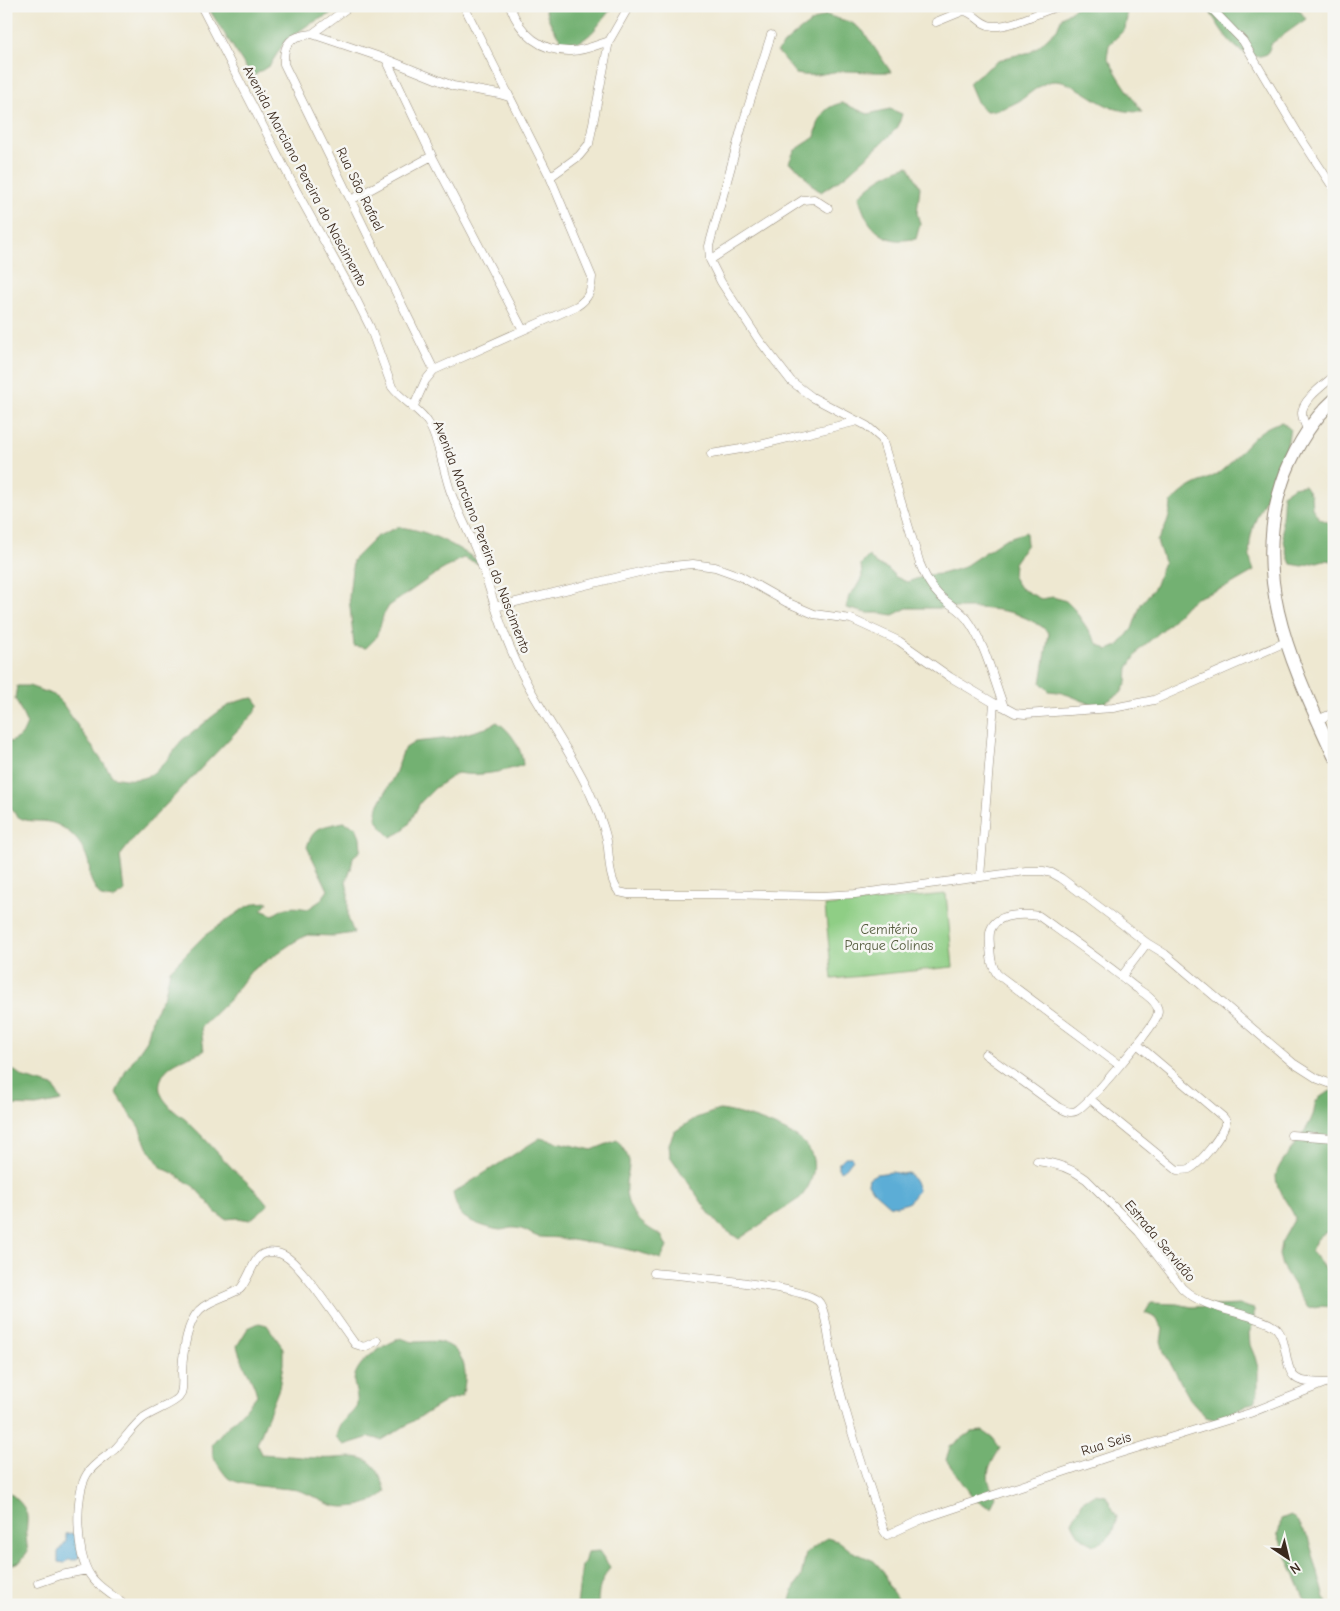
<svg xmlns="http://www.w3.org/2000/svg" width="1340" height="1611" font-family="'Comic Neue',sans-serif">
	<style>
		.green { fill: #8fce85; stroke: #657c52 }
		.forest { fill: #73b172; stroke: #576e48 }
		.water { fill: #5badd6; stroke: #4b6c7a }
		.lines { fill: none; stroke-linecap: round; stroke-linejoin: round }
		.street-casing { stroke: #948978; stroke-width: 9 }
		.primary-casing { stroke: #948978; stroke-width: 14 }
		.street { stroke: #fff; stroke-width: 8 }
		.primary { stroke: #fff; stroke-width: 12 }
		.labels { text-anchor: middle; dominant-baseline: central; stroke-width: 5; stroke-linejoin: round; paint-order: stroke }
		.street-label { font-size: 14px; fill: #3b2a1e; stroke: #f6f6f2 }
		.park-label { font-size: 14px; fill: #545b3d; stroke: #f6f6f2 }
	</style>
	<rect width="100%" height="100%" fill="#f6f6f2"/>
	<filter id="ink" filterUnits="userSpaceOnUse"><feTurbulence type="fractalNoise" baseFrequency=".02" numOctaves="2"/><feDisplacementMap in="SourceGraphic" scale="10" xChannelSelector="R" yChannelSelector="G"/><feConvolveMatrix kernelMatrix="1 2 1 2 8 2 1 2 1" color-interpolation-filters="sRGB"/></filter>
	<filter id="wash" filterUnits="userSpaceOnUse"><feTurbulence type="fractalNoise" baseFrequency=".0096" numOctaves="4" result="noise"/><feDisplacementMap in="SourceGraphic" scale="20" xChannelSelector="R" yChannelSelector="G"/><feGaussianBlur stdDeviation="1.12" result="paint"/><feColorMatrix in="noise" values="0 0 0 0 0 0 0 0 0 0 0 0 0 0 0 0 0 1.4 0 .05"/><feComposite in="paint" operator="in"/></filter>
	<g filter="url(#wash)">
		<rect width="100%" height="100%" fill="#eee8d1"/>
		<path class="green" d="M946,894L953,967L832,979L825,906Z"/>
		<path class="forest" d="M207,6H346L308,25L285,41L270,65L252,77Z
			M547,6H614C597,24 593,40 567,46C556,35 550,24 545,9Z
			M1078,6H1125L1127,17L1125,29L1109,45L1107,57L1120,79L1142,112C1131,112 1119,111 1108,106C1090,98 1076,83 1056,81C1043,80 1029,95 1019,101C1008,107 998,111 986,111L978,104L969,83L977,76L998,61L1008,57L1031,52L1041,44L1057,29L1062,17Z
			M1214,6H1292L1300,11L1306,19L1272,43L1267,54C1264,55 1259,57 1255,56C1233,53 1221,29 1210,12Z
			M826,15L852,23L863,31L891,72C875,73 859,71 843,71C824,72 817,78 796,74L777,51C792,36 807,23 826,15Z
			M842,103L868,114L890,109L902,114L898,127L882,143L845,176L821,192L814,187L799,169L789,163L794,151L815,137C819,118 822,107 842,103Z
			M909,166L920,187L917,213L920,224L916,239C910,239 902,241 896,240C873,236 863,216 859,196C873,181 889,171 909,166Z
			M1282,422L1290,429C1288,438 1287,448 1285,456C1273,493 1237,532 1254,571L1228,586L1196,598L1186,605L1168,625L1140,649L1128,668L1127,682L1121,693L1099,706C1080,702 1069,692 1049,691L1041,683L1049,633L1041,626L1028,619L1014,613L999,610L979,608H907L893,615L881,613H866L846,608L849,596L856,588L862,577L861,564L869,556L876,564L888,569L896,577L907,582L928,575L941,574L962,568L1005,539L1026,532L1027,544L1014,563L1013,577L1020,588L1041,599L1053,597L1066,601L1074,609L1098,644L1108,650L1118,646L1132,629L1141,604L1155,587L1164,562L1157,541C1166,528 1170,518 1171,503C1177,497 1184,490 1192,486C1201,481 1211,479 1220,472C1242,455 1253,428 1282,422Z
			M1304,485L1311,495L1312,508L1319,518L1331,524L1334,523V561L1324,560L1303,566L1291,564C1285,550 1282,534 1282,518C1283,508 1284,504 1282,494L1293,487Z
			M398,527C431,530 459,548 486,566L463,558L435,574L389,606L383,616L380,627L375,639L366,648L354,646L349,597L353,560L376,537Z
			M17,686H29L54,695L62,703L113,777C146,784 155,775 175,750C177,747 179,743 182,740C184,738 188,736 191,734C211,718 228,700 254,698L259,705L256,708L257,710L134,838L120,856L124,892L113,899L101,897C97,891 92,884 90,877C89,873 90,869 89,865C88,859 84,849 80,844C74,835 63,826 53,823C36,818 18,827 10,805C2,785 6,760 6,739L11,742L22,735L27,724L15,698Z
			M497,722C511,731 522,748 523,765C502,772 479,777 457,773L435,788L420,803L409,824L401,832L391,837L383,829L376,818L378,806L395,774L404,749L415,742L451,738L486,728Z
			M344,822L356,827L360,837L361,850L353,857L351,869L346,881L348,892V918L354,933L334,936L307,935L294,942L251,971L229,1000L201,1027L204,1051C188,1058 164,1062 160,1083C158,1091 163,1099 168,1104C173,1112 181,1115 188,1122C204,1137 218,1154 233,1169C246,1182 257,1190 268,1205L250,1220L238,1218L225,1219L215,1212L208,1202L193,1186L173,1173L162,1168L147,1147L139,1127L116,1093L126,1070L147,1040L153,1015L165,994L170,970L204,936L246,907L256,903L269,902L261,910L273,915C286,906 292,906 308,909L320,901L328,890L307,847C314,825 323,827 344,822Z
			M6,1070L15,1071L24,1078L53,1086L62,1101L36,1106L6,1105Z
			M1333,1090L1334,1230C1320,1233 1316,1239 1311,1251L1326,1270L1334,1272V1307L1319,1306L1308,1308L1282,1266L1279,1255L1281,1243L1295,1218C1290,1204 1276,1192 1276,1177C1276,1166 1293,1148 1300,1138C1305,1131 1310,1123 1313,1115C1315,1110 1314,1104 1317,1100C1322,1095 1327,1093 1333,1090Z
			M719,1110C738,1111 790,1129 804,1143C820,1159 814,1183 800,1198L739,1239L720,1226L709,1213L670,1156L669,1144L674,1132L696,1118Z
			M540,1138L592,1150L617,1140C621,1146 628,1154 629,1161C630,1168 626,1177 626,1184C624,1209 640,1225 661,1235L667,1247L661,1259C628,1247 594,1244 559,1238C553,1237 541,1238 536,1236C528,1233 526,1229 515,1228C510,1227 505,1230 500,1230C491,1229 472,1223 464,1217C457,1212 455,1201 453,1193Z
			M1151,1303L1177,1304L1192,1307L1240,1305L1254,1309V1321L1249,1333L1250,1345L1255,1357L1258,1368V1392L1254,1402L1217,1420L1206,1417L1190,1399L1164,1352L1161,1341L1163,1329L1156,1318L1145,1313Z
			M259,1323L267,1325L283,1348V1364L279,1388L257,1444L261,1454C280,1455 297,1457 316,1458C352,1461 372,1443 386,1492C375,1503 359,1507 344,1507C326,1507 314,1494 297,1490C280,1487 242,1487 228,1478C224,1474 215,1461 213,1455C212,1452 213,1447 212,1444C226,1426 244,1413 257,1395C253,1377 241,1364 237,1346L248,1328Z
			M401,1338C406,1340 411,1342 416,1342C425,1342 435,1340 443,1343C467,1351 468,1376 462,1396L446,1401L382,1440L370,1437L344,1445L336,1437C337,1432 338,1427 341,1423C345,1418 352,1414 355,1409C360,1400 355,1391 354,1382C354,1361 384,1345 401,1338Z
			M983,1431L993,1438L1000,1448C989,1468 982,1475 996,1496L991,1508L975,1500L946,1460L950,1447L971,1432Z
			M6,1490C40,1516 21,1518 28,1551L20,1562L6,1566Z
			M1094,1494L1106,1496L1117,1517C1113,1533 1111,1539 1095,1545C1083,1540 1077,1535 1072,1522L1083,1501Z
			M1291,1515L1299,1523L1308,1537L1327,1605H1307L1277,1533L1279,1531L1281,1519Z
			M827,1538L840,1542L851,1551L874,1561L884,1572L888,1585L901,1605H788L795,1586L801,1577L806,1553Z
			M599,1551L610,1567C601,1582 598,1588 598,1605H577L582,1565L584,1564L587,1552Z"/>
		<path class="water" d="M845,1157H851L853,1159L846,1168L840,1171L838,1168V1164Z
			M892,1172L901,1174L909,1173L916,1184L918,1190L908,1203L897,1206L889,1205L873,1191L868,1183L869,1178L876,1174Z
			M71,1533L76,1535L80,1557L74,1560H68L65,1563L58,1562V1552L66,1541V1534Z"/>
	</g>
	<g filter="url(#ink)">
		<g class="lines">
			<defs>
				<path id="street" d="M201,6L297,192L356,299L370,327L392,387C402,401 421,409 429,424C441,446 443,471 451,493C459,514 470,534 478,555C490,587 498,621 512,652C532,701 567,743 589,791C596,807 604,824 607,841C610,858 608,878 619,892L628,894H712L821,896L855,894L1026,871H1043L1052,873L1061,878L1147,943L1165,954L1293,1063L1318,1079L1334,1085
					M510,6C520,34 541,52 571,51C584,51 597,45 609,41L629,6
					M1209,6L1243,41L1302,140L1334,189
					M936,22L963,11C974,11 979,25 993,26C1014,27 1039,11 1060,6
					M312,34L350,6
					M386,59L432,156L523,330
					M550,177L579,156L589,144L609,41
					M351,200L432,156
					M710,260L803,200L814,199L828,208
					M434,370L284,64C283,42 291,36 312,34L386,59L453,86L499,94L509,97
					M413,408L425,381L434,370L577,306C589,298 591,291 592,277L550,177L464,6
					M1307,429C1305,424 1302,419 1302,413C1302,400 1325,384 1334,376
					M711,454L747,448L858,421
					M495,607L660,567L693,564L715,567L740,576L786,602L814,614L851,619L899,641L950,677L994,703L1004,707C993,678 985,643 967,619C961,611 954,607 946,601C933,592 926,579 920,564L882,439L867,426L812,397L791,381L759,340L721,282L710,260L709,246L743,123L771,35
					M1004,707L1015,713L1025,714L1113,708L1154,700L1286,642
					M1317,720L1334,713
					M980,877L994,703
					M1122,976L1147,943
					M985,1054L1058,1107C1064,1110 1070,1114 1076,1111C1089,1104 1149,1032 1156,1018C1158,1014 1159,1011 1157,1007C1154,999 1142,992 1135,987C1104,962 1071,939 1039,916C1025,914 999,913 992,927C988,933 990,941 990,947C991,958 991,965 997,974L1119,1065
					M1090,1099L1177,1170C1181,1170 1185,1170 1189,1169C1200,1164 1224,1134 1226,1121L1223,1117L1137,1044
					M1291,1135L1334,1138
					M1037,1161C1056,1163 1071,1168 1086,1179L1139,1232L1182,1288C1203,1308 1233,1310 1260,1320C1266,1322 1272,1324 1277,1329C1288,1341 1284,1370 1296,1378C1302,1383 1315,1382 1323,1383
					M654,1273C685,1276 799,1285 818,1301C826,1308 829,1344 832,1356C844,1415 866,1474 884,1531L887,1535L925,1518L1114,1455L1250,1413L1325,1383L1334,1382
					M38,1583L61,1575L87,1570
					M124,1605C113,1594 98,1588 90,1575C76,1555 74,1495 87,1474C93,1464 106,1457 115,1449C125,1439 132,1427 143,1418C151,1412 175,1403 179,1397C184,1390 182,1379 182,1371C183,1353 187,1318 203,1307C214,1299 228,1296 240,1289C248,1281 254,1257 263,1254C269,1251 279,1252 285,1256C294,1261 300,1270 307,1278C324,1299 339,1322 355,1344L364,1347L377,1341"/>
				<path id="primary" d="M1334,400C1312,420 1297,445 1286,472C1247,575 1292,664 1334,756"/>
			</defs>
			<use href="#street" class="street-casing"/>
			<use href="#primary" class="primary-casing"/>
			<use href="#street" class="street"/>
			<use href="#primary" class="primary"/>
		</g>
	</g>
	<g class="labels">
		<g class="street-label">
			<text transform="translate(305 176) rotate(62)">Avenida Marciano Pereira do Nascimento</text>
			<text transform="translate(360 189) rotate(64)">Rua São Rafael</text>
			<text transform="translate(482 537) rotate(69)">Avenida Marciano Pereira do Nascimento</text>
			<text transform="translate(1160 1241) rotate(50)">Estrada Servidão</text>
			<text transform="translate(1106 1444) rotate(-17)">Rua Seis</text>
		</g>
		<g class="park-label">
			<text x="889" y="929">Cemitério<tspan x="889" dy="16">Parque Colinas</tspan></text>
		</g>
	</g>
	<rect width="1340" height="1611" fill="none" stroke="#f6f6f2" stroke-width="25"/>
	<g transform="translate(1288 1558) rotate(145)" stroke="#f6f6f2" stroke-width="4" paint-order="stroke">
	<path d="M0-4L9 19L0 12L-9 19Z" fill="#3b2a1e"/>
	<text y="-8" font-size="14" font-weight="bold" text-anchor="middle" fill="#3b2a1e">N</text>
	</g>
</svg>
